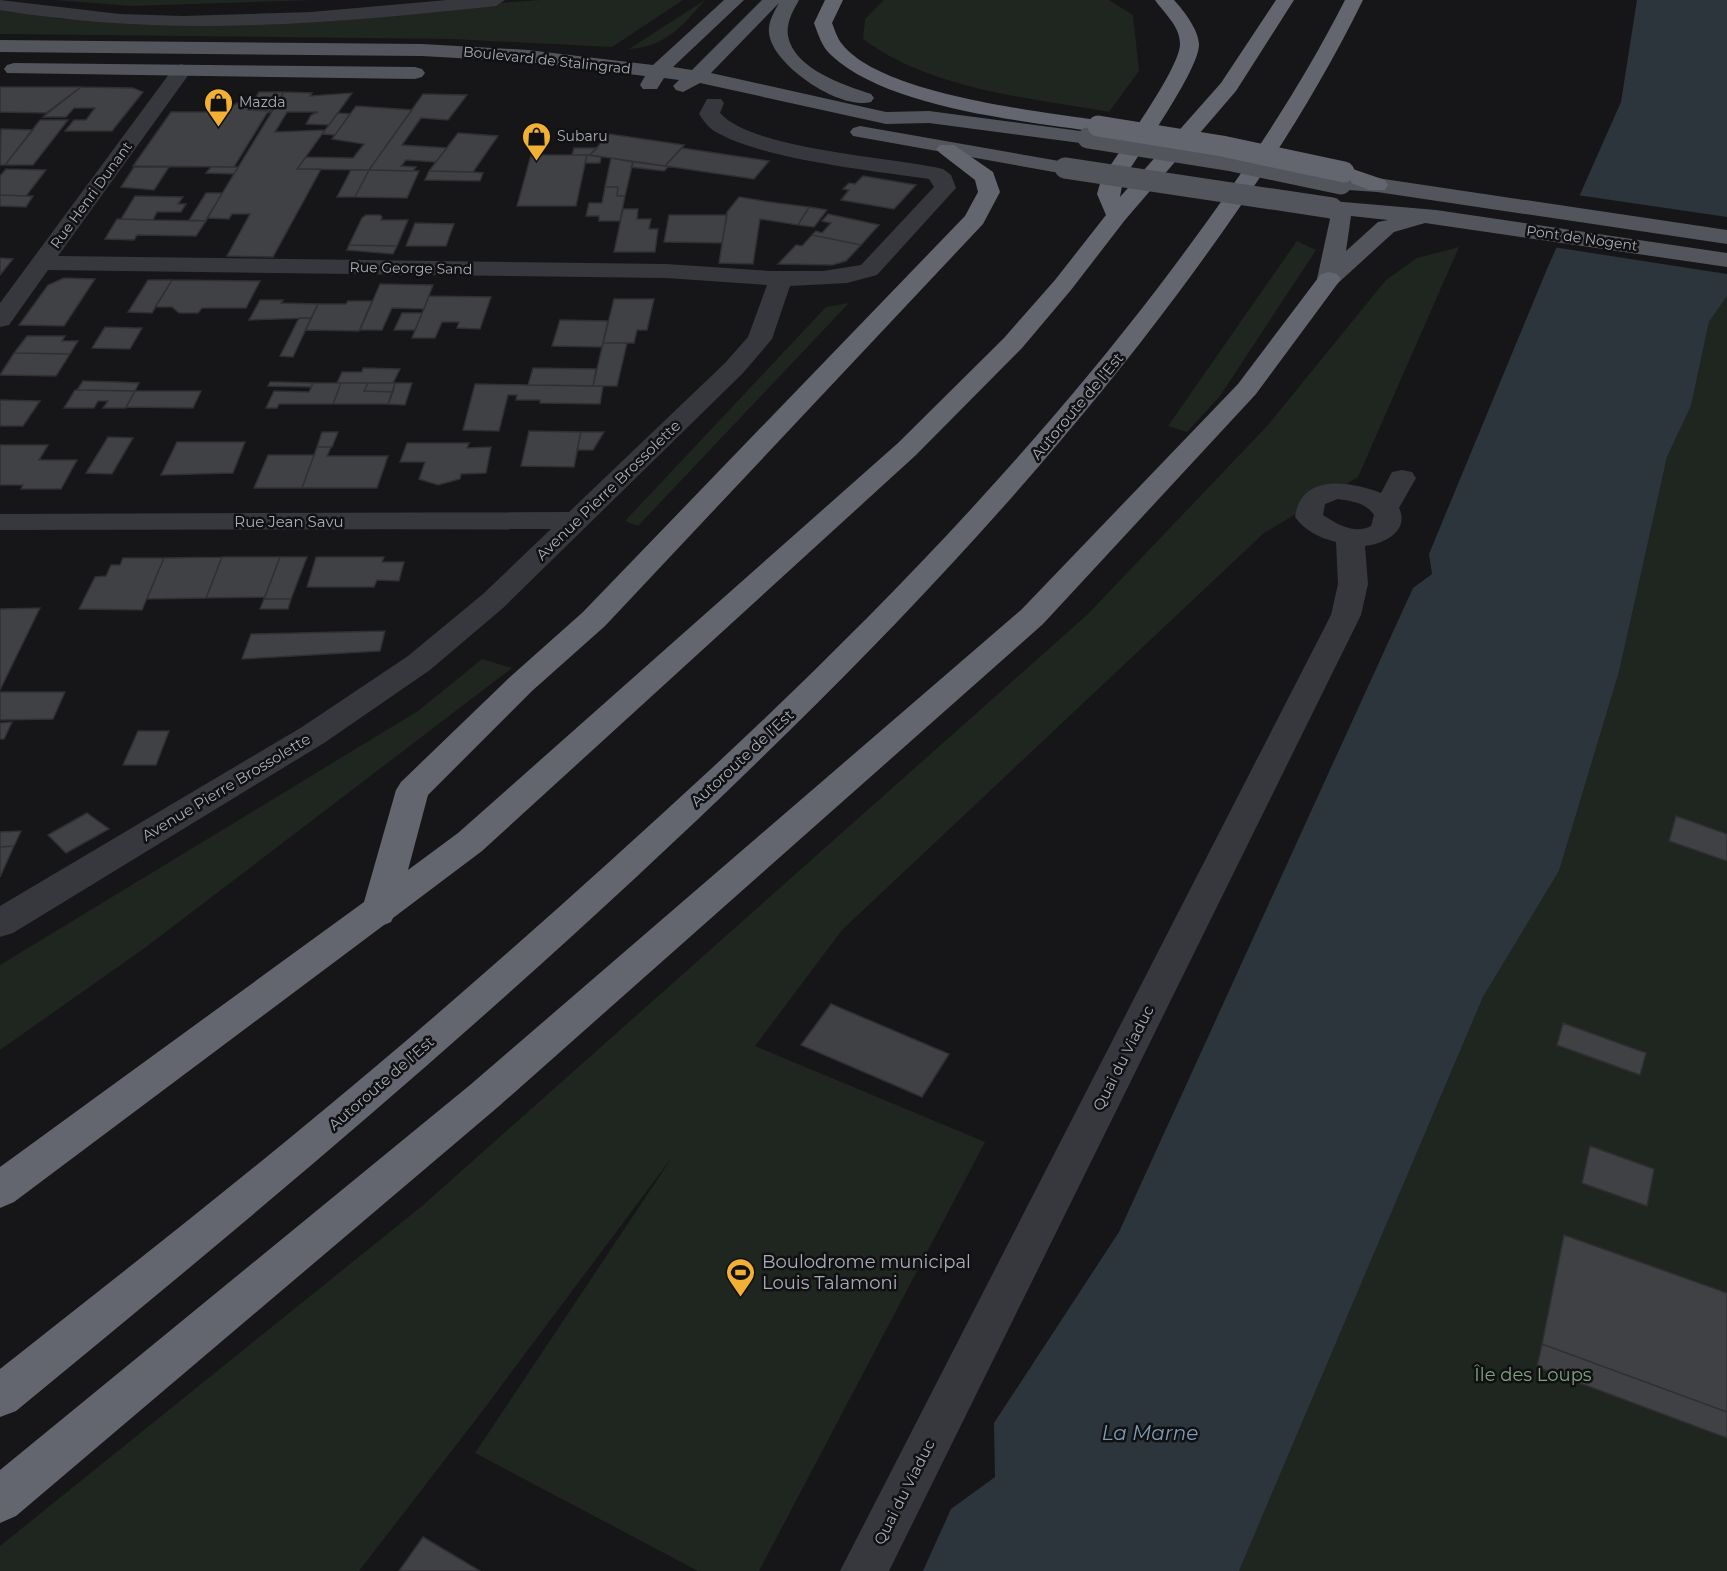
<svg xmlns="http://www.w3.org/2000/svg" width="1727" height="1571" font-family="Montserrat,sans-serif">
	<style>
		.green { fill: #1e261f }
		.water { fill: #2c353c }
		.pier { fill: #161618 }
		.building { fill: #404145; stroke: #303034; stroke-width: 1.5 }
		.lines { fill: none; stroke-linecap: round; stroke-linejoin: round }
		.minor { fill: #37383d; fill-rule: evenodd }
		.major { fill: #53555c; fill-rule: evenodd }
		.highway { fill: #63666e; fill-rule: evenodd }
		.major-bridge { stroke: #53555c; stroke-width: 21 }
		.highway-bridge { stroke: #63666e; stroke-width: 21 }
		.labels { text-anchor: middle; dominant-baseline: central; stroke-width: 5; stroke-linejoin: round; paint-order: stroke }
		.far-street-label { font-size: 14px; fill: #a8adb8; stroke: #111113 }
		.far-poi-label { font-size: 14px; fill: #a8adb8; stroke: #111113; text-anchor: start }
		.street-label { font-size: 15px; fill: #a8adb8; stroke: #111113 }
		.near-poi-label { font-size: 18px; fill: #a8adb8; stroke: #111113; text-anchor: start }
		.near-park-label { font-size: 18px; fill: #7fa381; stroke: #111113 }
		.near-water-label { font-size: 20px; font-style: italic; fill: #7f9bb3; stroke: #111113 }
	</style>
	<rect width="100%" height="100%" fill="#161618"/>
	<path class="green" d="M55,0H315L131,6Z
		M541,0H683L612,47L452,39L0,34V8L60,19L193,24Z
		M705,0C681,27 667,46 629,49Z
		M884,0H1109L1133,15L1139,71L1109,112C1026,97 932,90 863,39L865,19Z
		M1297,241L1316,250L1220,396L1187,432L1168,426Z
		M1459,247L1358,477L1264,533L842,930L755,1046L985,1142L759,1571H698L475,1453L673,1156L477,1418L359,1571H0V1546L422,1206L1088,614L1268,425L1386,280L1417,258Z
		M1727,296V1571H1239L1483,997L1559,871L1619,672L1667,457L1691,406L1709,322Z
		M849,303L638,526L625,521L826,307Z
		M482,659L512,668L146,947L0,1050V965L418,711Z"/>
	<path class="water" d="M1637,0H1727V296L1709,322L1691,406L1667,457L1619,672L1559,871L1483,997L1239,1571H923L951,1509L995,1477L994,1423L1119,1232L1413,588L1432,574L1429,554L1547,269L1621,102Z"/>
	<path class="pier" d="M1577,195L1727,217V274L1553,247Z"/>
	<path class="building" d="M0,87H81L46,113L0,112Z
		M81,87L133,88L143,92L112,131H65L74,120H86L95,108H74L66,117H43Z
		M259,92H284L272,111L248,110Z
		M284,92L312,93L310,96L352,93L329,125L306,124L311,115L318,112H287L275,132L325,130L297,169H321L273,257L227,256L250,214H232L229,219L207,218Z
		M423,94L467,95L448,120L421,118L402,145L447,148L436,162L406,160L401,166L416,167L413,171L369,170Z
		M246,98H255L248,110L272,111L267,113L234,167L133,166L171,112H222Z
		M356,106L412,110L369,170L297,169L306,157L353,158L364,144L332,139Z
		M338,113L350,114L335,135L322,134Z
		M40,120H68L33,165H5Z
		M1,129L33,130L5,165H0Z
		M458,133L498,136L473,172L429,171Z
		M609,134L684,145L665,166L590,155Z
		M574,148H597L590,155H572Z
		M682,148L769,161L754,179L665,166Z
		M531,155H587L576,206H517Z
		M587,155L601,157L600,163H585Z
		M611,158L633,162L625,196H617L618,187H605Z
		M633,162L665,166L668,167L664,171L631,167Z
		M134,167H169L154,190L121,187Z
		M211,167H238L234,174L206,173Z
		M6,169L46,170L26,196L0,195V176Z
		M351,170H369L355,197H337Z
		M369,170L413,171H419L407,198L355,197Z
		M429,171L473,172L483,173L480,181L425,180Z
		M863,176L916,185L894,209L841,200L849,190L843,189L849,183L855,184Z
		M605,187H618L617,196H625L620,221H599V216H586L589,203H602Z
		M206,193H222L206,221L189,220Z
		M0,195L26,196H33L26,207L0,206Z
		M135,196L183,197L178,204H186L181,212H157L153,220L121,219Z
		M739,197L770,202L809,207L798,225L760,219L753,264L719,263L727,212Z
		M809,207L827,210L814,227L798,225Z
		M623,209H638L637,219H651L649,229H658L655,252H614Z
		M828,214L879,225L861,245L812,235L816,231L822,233L831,223L822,221Z
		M366,215H380L382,217L381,220H408L397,246L349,245L362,218Z
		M669,215H727L722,243L664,242Z
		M117,219L153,220L206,221L196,236L137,235L134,240L105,239Z
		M415,223L454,224L446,246H406Z
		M812,235L861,245L846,261L832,265L778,264L796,245L802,246Z
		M349,245L397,246L393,254L347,250Z
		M0,258L13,259L0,275Z
		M64,278L95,279L64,326L19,325L48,285Z
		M148,280H172L152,313L128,312Z
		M172,280L260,281L246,308H202L198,313H179L172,307H155Z
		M380,284L433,285L424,309L392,308L382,330H360Z
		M429,296L491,297L480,329L457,328L459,322H442L435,338H412Z
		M614,299H654L647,330H637L634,343H603Z
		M260,300H283L281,303L318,304L311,318L249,320Z
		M348,301H372L359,331L306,330L318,304H346Z
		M402,313H422L415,330H394Z
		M299,318H311L293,357L280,356Z
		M560,320L608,321L602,347L552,346Z
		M105,327L136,328H142L130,349L92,348Z
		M27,336H65L62,341H78L70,354L14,353Z
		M603,343H627L617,386H593Z
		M14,353L70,354L56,376L0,375Z
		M363,368L400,369L393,383H337L342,372H362Z
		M533,368L596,369L593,386L528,385Z
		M83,381L119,382L139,383L135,391L77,390Z
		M270,382H281L313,383L311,387L268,386Z
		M313,383H341L333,404H279L277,408H266L274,391L309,392Z
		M341,383H368L364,391L393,392L388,404H333Z
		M368,383H395L393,392L364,391Z
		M395,383H412L405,405L388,404Z
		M475,384L528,385L603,386L600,404L540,403V400H516L517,395H508L499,431L463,430Z
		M75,390H77L135,391L126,408H103L108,401H98L94,408H64Z
		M135,391H201L193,408L126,407Z
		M0,400L40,401L23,426H0Z
		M529,431L581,432L574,467L521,466Z
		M322,432H338L332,447H317Z
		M581,432H604L593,450H577Z
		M108,437L133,438L112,474L86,473Z
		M177,442H245L233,473L161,475Z
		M407,443H469L467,448L491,447L486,473L461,474L460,479L438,485L419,479L425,462H400Z
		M0,445H48L39,460H77L61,489H21L23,485H0Z
		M317,447H331L327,456H388L377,488H302Z
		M268,455H314L302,488H254Z
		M222,557H280L265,597L206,598Z
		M222,557L206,598L147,599L164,558Z
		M280,557H307L291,599H264Z
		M316,557H384L382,562H404L399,581L377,580L374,587H307Z
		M123,558H164L142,610L79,609L95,577L106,576L111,565H120Z
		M264,599H291L288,609H260Z
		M40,608L0,690V609Z
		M385,631L380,651L242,659L251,634Z
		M0,692H65L53,719L0,720Z
		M12,722L4,739H0V723Z
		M138,731H169L156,765H123Z
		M87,813L109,829L66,853L48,835Z
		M1676,816L1727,834V861L1669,841Z
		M21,831L14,846L0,847V832Z
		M14,846L0,877V847Z
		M831,1004L949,1054L922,1097L801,1045Z
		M1563,1023L1646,1053L1640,1075L1557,1045Z
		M1590,1146L1654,1169L1647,1206L1582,1183Z
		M1564,1235L1727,1293V1412L1542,1344Z
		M1542,1344L1727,1412V1438L1537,1367Z
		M423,1537L480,1571H399Z"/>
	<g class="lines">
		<path class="minor" d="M0,0L120,14L183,16L311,12L447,0H505L496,6C328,24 167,38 0,10Z
			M182,64L192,70L58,256L666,264L770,271H823L861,265L934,187L929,179C870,170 764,160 714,131C708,127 703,120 699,114L707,99H721L724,103L720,113C753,150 891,157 943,169L951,175L956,188L877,275L847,283L790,286L772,339L743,373L503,608L430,670L324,743L13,933L0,937V906L302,727L408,656L483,594L551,529L0,530V514L569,512L725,363L748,337L767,285L666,278L48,270L9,325L0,327V303L175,66Z
			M1402,470L1412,472L1416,478L1399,508C1410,531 1384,544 1365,546L1368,584L1361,615L889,1571H840L1331,615L1338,584L1336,542C1320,538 1305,531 1295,517C1301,473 1349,481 1381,493L1392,472ZM1338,499C1351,501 1367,503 1374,515L1371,526C1356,534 1340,526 1326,517L1323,515L1325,504Z"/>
		<path class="major" d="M724,0H744L673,67L692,70L762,0H799C793,11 786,22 788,36C794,69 844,85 871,94L874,98L871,102C840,110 778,68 770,38C766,25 773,14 779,3L711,73L886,112L929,111L1088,132L1095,134L1098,138L1095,142L1088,144L929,123L886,124L700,83L683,92L676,90L673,86L679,80L664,78L657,89H643L640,85L645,76L528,62L422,56L0,52V40L422,44L528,50L653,65Z
			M14,63L415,67L422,69L425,73L422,77L415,79L7,73L4,69L7,65Z
			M860,126L1065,162L1073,163L1076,168L1073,173L1065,174L853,136L850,132L853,128Z
			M1341,177L1377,178L1727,230V244L1377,192L1333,189L1330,184L1333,179Z
			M1332,201L1436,210L1727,253V267L1425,223L1394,232L1337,284H1321L1317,279L1330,219L1321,208L1324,203ZM1351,216L1388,220L1378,222L1346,251Z"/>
		<path class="highway" d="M825,0H843L832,23C835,30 837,38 842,44C881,94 1036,111 1098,120L1105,122L1108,126L1105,130L1098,132C1023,121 887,108 831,55C822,47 818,34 814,23Z
			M1155,0H1174C1184,11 1198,29 1199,44C1200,69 1139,154 1123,180L1120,197L1221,83L1276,0H1294L1236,91L1125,220L1071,290L1022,348L916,455L482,851L393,918L391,922L384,925L14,1202L0,1208V1167L364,902L396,790L401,782L510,677L583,612L965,216L978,192L975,180L940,153L936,149L940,145H954L993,172L1000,192L983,224L605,626L532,691L428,795L408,870L458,833L898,443L1004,338L1055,280L1106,215L1097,194L1101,180C1117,154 1180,69 1180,44C1180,26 1164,13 1155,0Z
			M1345,0H1363C1312,104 1248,199 1179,292C1061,450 928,595 786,734C541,975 282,1193 16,1411L0,1417V1369C109,1283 219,1197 326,1108C458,999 586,884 712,768C873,618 1026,460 1160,285C1229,194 1293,102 1345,0Z
			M1344,166L1385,180L1388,185L1385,190H1369L1336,177L1333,172L1336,167Z
			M1329,272L1337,274L1341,279L1256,394L1043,624L498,1107L16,1516L0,1523V1470L470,1085L1021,610L1238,384L1321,274Z"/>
		<path class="major-bridge" d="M1088,138L1232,161L1341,184
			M1065,168L1332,208"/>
		<path class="highway-bridge" d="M1098,126L1222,146L1344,172"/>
	</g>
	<defs>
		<symbol id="shop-pin" viewBox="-11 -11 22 30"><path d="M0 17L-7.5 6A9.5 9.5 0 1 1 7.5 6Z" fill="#f2b134" stroke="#111113"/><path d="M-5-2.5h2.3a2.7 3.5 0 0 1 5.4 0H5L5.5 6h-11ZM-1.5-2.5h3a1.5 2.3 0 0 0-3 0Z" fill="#111"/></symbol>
		<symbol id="stadium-pin" viewBox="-11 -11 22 30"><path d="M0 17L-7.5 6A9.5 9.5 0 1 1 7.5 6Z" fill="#f2b134" stroke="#111113"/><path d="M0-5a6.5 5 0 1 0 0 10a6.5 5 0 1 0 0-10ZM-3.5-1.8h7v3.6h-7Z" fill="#111"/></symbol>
	</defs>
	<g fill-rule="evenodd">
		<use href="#shop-pin" x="202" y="86" width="33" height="45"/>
		<use href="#shop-pin" x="520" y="120" width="33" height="45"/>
		<use href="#stadium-pin" x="724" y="1256" width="33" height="45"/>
	</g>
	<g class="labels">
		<g class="far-street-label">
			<text transform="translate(547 60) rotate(6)">Boulevard de Stalingrad</text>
			<text transform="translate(91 195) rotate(-54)">Rue Henri Dunant</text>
			<text transform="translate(1582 238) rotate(8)">Pont de Nogent</text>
			<text transform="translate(411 268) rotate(1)">Rue George Sand</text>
		</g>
		<g class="far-poi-label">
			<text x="239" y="102">Mazda</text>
			<text x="557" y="136">Subaru</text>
		</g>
		<g class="street-label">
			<text transform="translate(1077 406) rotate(-50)">Autoroute de l’Est</text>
			<text transform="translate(608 490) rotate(-44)">Avenue Pierre Brossolette</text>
			<text x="289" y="521">Rue Jean Savu</text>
			<text transform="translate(742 758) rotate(-43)">Autoroute de l’Est</text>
			<text transform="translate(226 787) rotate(-31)">Avenue Pierre Brossolette</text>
			<text transform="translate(1123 1058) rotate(-63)">Quai du Viaduc</text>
			<text transform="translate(381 1083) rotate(-41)">Autoroute de l’Est</text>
			<text transform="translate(904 1492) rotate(-63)">Quai du Viaduc</text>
		</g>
		<g class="near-poi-label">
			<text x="762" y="1262">Boulodrome municipal<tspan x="762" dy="21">Louis Talamoni</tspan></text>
		</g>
		<g class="near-park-label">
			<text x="1533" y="1375">Île des Loups</text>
		</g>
		<g class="near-water-label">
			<text x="1150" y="1433">La Marne</text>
		</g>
	</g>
</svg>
